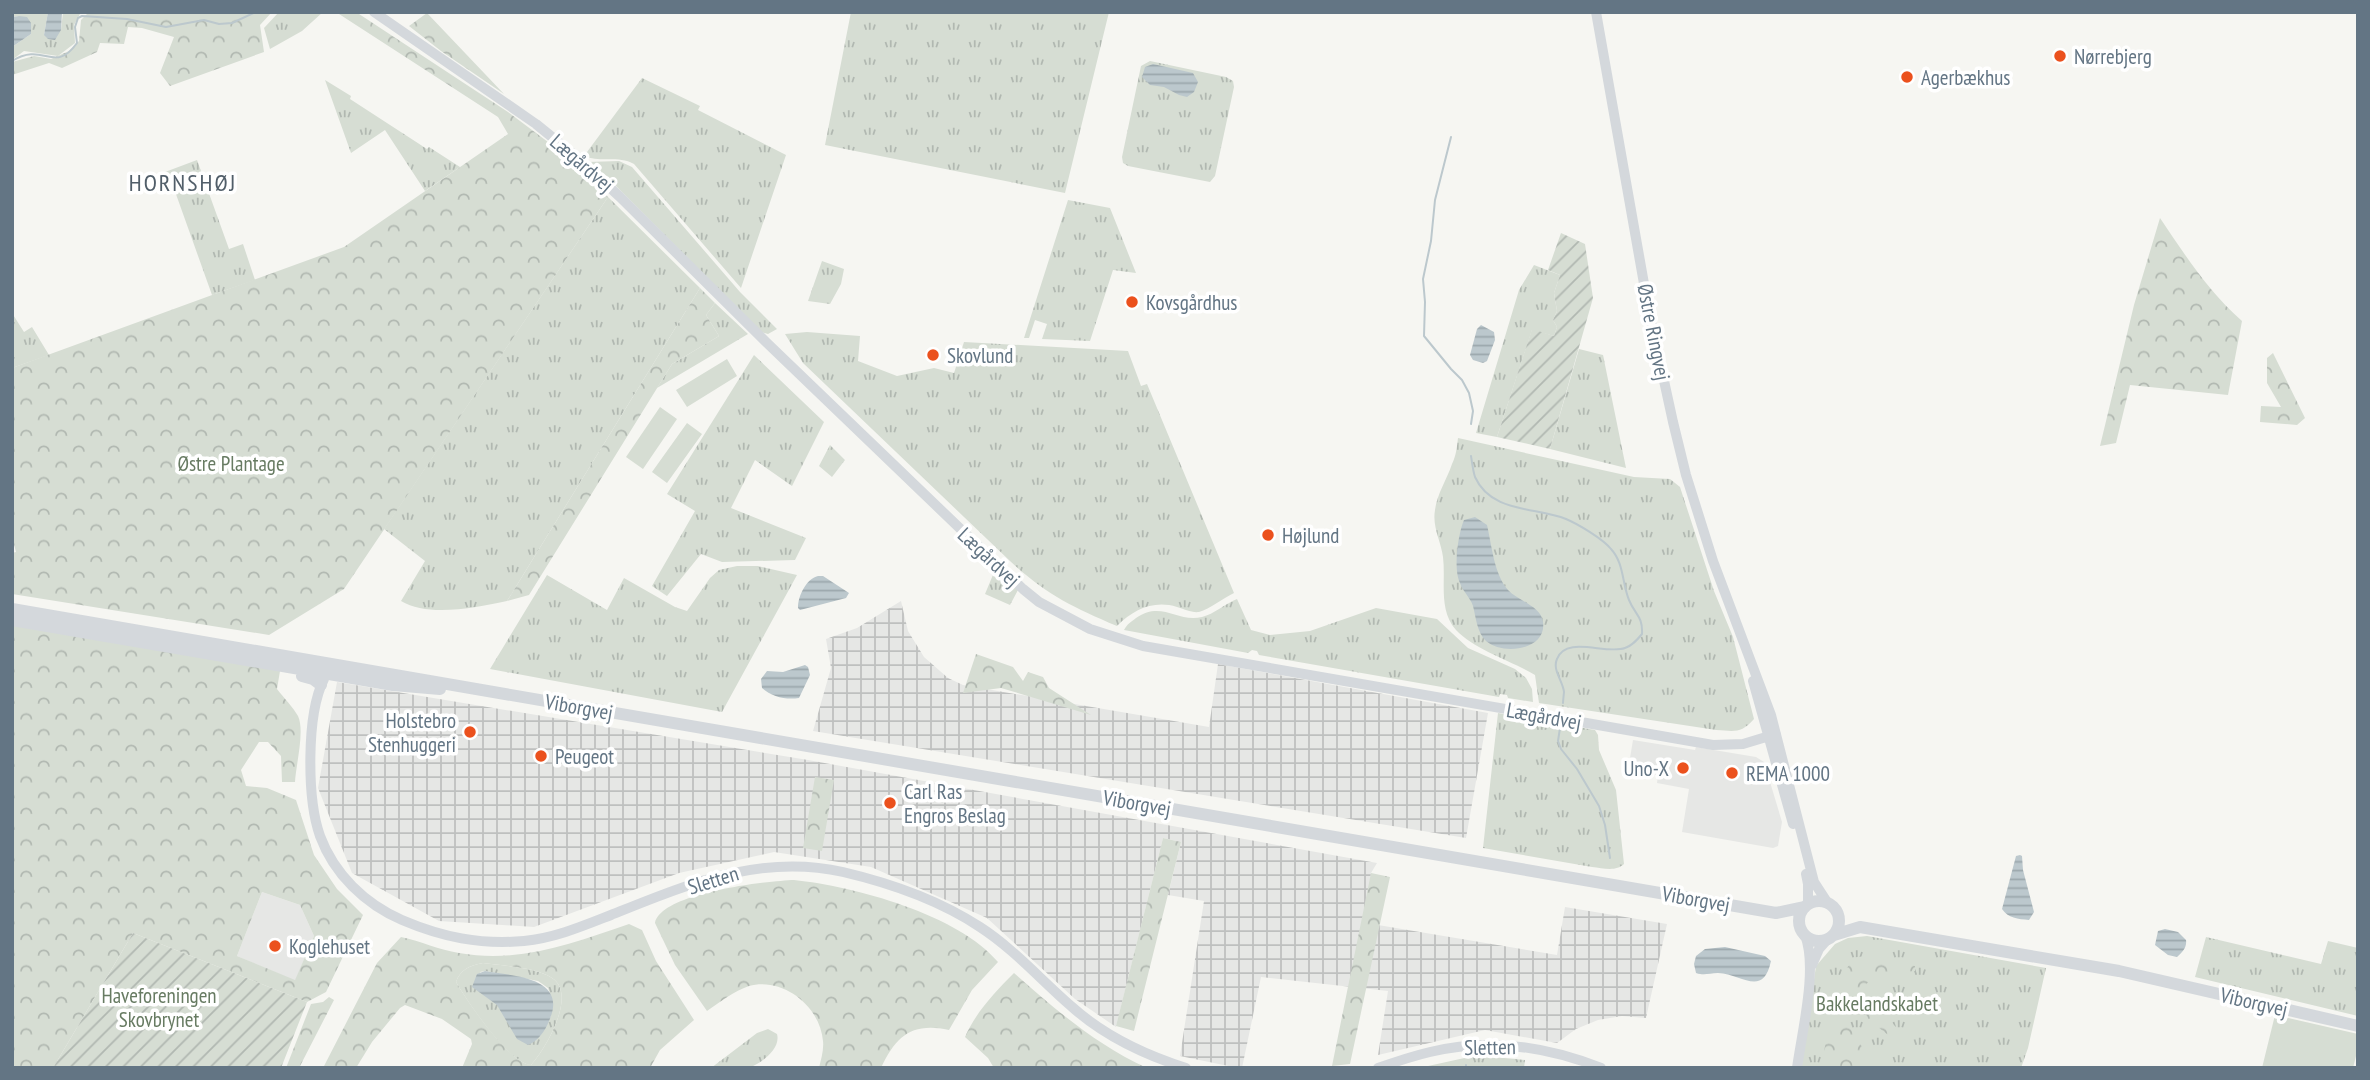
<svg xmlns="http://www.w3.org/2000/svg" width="2370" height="1080" font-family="'PT Sans Narrow',sans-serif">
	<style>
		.built { fill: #e6e7e5 }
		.industrial { fill: url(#industrial-grid) }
		.grass { fill: url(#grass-tufts); fill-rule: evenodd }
		.forest { fill: url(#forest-crowns); fill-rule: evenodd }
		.garden { fill: url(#garden-furrows) }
		.pitch { fill: #d6ddd3 }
		.water { fill: url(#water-rules) }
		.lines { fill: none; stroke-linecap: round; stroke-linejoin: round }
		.stream { stroke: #bcc8cd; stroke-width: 2 }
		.secondary { stroke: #d4d8dc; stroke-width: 10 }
		.primary { stroke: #d4d8dc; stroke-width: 12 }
		.poi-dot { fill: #eb511d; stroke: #fff; stroke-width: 2.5 }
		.labels { text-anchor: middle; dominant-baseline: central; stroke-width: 7; stroke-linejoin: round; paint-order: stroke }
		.poi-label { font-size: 21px; fill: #637584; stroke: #fff; text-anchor: start }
		.street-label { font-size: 21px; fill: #637584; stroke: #fff }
		.park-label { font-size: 21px; fill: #677b62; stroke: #fff }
		.quarter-label { font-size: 24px; letter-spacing: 2px; fill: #515e69; stroke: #fff }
	</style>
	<defs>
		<pattern id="industrial-grid" width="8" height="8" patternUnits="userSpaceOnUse" patternTransform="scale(1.75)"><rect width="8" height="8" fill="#e6e7e5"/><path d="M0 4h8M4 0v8" fill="none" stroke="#bec0bf"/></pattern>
		<pattern id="grass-tufts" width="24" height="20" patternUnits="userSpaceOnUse" patternTransform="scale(1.75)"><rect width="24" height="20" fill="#d6ddd3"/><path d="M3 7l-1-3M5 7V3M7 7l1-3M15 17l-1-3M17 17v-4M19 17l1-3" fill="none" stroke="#b1b8b1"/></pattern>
		<pattern id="forest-crowns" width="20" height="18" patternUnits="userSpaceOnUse" patternTransform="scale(1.75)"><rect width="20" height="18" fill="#d6ddd3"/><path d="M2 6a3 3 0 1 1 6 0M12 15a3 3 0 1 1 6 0" fill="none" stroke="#b1b8b1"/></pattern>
		<pattern id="garden-furrows" width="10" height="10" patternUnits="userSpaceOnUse" patternTransform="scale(1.75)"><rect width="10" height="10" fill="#d6ddd3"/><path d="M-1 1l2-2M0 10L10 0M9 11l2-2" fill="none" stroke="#b1b8b1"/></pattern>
		<pattern id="water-rules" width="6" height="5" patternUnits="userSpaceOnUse" patternTransform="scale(1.75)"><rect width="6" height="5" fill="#bcc8cd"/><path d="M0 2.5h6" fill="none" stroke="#9ca7ac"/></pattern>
	</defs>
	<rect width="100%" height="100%" fill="#f6f6f2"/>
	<path class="built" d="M1633,740L1695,750L1696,747L1756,757L1764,762L1782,822L1778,846L1773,848L1682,832L1689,789L1657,783L1658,775L1628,770Z
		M262,892L300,905L314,936L295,981L237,956Z"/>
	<path class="industrial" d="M901,601L908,631L924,657L948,678L963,685L1209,727L1218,664L1488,713L1466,838L813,731L831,668L826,639L857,628Z
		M337,682L808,760L1377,863L1371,873L1366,923L1557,955L1565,907L1667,924L1646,1018L1622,1016L1598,1020L1576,1029L1557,1043L1485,1030L1378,1055L1388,991L1261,977L1242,1068H1238L1180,1056L1204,901L1168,895L1181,842L1163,838L1116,1027L1075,999L987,918L871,867L774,852L679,873L534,927L439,921L352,873L318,788Z"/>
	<path class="grass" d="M12,12H48L44,35L61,30L63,12H81L74,25L75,43L58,56L24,51L12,60V47L31,34L19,16L12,17Z
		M279,12H323L302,31L270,49L264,28Z
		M851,12H1109L1065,193L825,145Z
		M1150,61L1226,77L1233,81L1234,87L1215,176L1210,182L1128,166L1123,163L1122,157L1141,66Z
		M642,78L700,106L698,110L786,155L741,288L634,164C618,155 600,163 584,156Z
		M325,80L351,96L350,99L427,149L429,147L460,167L425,191L385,130L351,153Z
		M197,160L229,249L243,244L255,280L212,295L172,183L165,172Z
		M619,161L632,167L740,292L777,329L768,334L761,332L616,186L588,162Z
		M608,197L700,288L507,601C477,607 429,618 401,601L425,561L384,529Z
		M1068,200L1110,208L1136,273L1113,270L1090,341L1042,339L1047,324L1035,320L1029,338H1024Z
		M822,261L844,269L841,284L830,304L808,301Z
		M1534,265L1560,275L1554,293L1557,311L1553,320L1557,327L1554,336L1532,330L1497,437L1476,433L1519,290Z
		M715,303L748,334L657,388L672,364L719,336L706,315Z
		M12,313L24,332L32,327L49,355L12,368Z
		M807,332L860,336L858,361L897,376L934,368L954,373L964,342L1128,351L1141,386L1147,384L1234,593C1223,598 1210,609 1199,612C1192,613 1184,609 1177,607C1154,600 1134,609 1117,626C1071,606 1047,595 1010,561L803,363L785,334Z
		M1579,349L1603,355L1626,468L1550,449Z
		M754,355L824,422L792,486L755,460L731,508L806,538L795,560L722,562L701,554L667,596L652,586L695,511L667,494Z
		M1458,438L1634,477L1670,479L1680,487L1714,591L1733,637L1754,719C1741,734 1734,731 1716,730L1539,703L1535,675C1512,661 1475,650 1456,630C1438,609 1446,582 1443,557C1441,541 1432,527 1435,510C1437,494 1447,479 1452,464C1456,456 1457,447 1458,438Z
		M830,445L845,460L832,477L819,466Z
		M737,566H758L797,575L722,712L490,669L547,575L607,610L624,578L675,607L687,611L710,578L719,570Z
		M995,570L1018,590L1010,605L985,594Z
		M1237,599L1251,630L1270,635L1310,631L1376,608L1437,619L1468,648L1515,669L1526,678L1532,689L1533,702L1508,698L1507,695L1500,694L1499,697L1259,655L1257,651L1252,650L1248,653L1124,630C1127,624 1131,622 1136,618C1162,600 1177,623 1202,617C1214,614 1225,604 1237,599Z
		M1498,713L1595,730L1598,735L1599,750L1616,790L1624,864C1616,872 1603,868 1592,867L1483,848Z
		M1867,936L2046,968L2028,1048L2021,1068H1801L1816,966L1835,944L1848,938Z
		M2206,937L2321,964L2328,941L2358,948V1016L2195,977Z
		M483,963C503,966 536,967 552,978C578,994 545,1050 531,1065C509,1064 467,1001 456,982C460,970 470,965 483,963ZM485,971L538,981L548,988L551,996V1016L540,1036L500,1009L480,972Z
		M768,1029L777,1034C781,1048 763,1062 751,1067C741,1071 722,1068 711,1068L757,1033Z
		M1469,1057H1494L1525,1060L1524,1068H1419Z"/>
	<path class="forest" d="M89,12H272L260,25L264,52L170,86L160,73L174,37L142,28L128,27L124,44L100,43L97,52L62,68L49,63L12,75V62L34,56L51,59L69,51L79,41L81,20Z
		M342,12H356L508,112L548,142L608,197L344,589L269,635L12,594V553L16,552L12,537V368L344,247L508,134L498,117L339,14Z
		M427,13L504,94L441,51L409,26Z
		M2160,218C2185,255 2208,291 2242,321L2228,395L2130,385L2116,443L2100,446L2134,305Z
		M700,288L715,303L706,315L719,336L672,364L529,595L507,601Z
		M2273,353L2305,418L2297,425L2260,422L2261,406L2281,407L2267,383V358Z
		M12,623L280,671L277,689C284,698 293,707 298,716C305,731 296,764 295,782H282L281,756L268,742H259L241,770L246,786L267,788L296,800L314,855L337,889L363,915L326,992L307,1002L133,933L53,1068H12ZM262,892L300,905L314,936L295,980L237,956Z
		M976,654L1013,667L1023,681L1028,672L1043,677L1049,688L1091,715L1001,688L963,693Z
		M815,777L834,780L822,851L803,848Z
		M1163,838L1181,842L1134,1031L1116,1026Z
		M1371,873L1390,877L1350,1064L1332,1066Z
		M794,880C854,886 959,915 998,962L972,990L949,1030C912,1022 896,1036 881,1068H819C821,1059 824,1050 823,1041C820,1006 783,977 749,986C734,991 720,1002 707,1011L675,965L655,923C661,893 766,881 794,880Z
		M629,924L642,930L656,961L694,1020L660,1050L650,1068H462L472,1044L471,1039L442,1019L405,1005L400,1008L372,1042L356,1068H323L377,963L401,937C421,941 439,950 459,953C520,964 573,943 629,924ZM483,963C503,966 536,967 552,978C578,994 545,1050 531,1065C510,1064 467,1001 456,982C460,970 470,965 483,963Z
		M1869,956L1915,966V971C1898,974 1870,971 1864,989L1868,999L1897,1028V1037L1892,1038L1838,996L1839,976L1857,957Z
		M1014,973C1056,1010 1095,1044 1147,1068H994L988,1058L965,1037C976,1012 995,992 1014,973Z
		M329,997L334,1000L299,1068H286L311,1004L323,1002Z
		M1843,1023C1857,1031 1866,1053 1868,1068H1821L1828,1030Z"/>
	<path class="garden" d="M1561,233L1585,244L1593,298L1550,449L1497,437L1532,329L1554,336L1557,327L1553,320L1557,311L1554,293L1560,275L1548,270Z
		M133,933L307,1002L281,1068H53Z"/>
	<path class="pitch" d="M727,359L737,376L687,407L676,390Z
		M660,407L677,419L643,469L626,457Z
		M687,423L702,434L667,483L652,472Z
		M2275,1015L2358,1034V1048L2353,1068H2262Z"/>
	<path class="water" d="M48,12H62L61,30L55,40L48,39L44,35Z
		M19,16L27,17L31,23V34L12,47V17Z
		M1153,64L1193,73L1198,82L1194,92L1187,97L1179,95L1164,87L1150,85L1142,77L1145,67Z
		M1481,325L1494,332L1495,340L1487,361L1483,363L1473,360L1470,355L1477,329Z
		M1475,517L1487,525C1492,546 1494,574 1508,590C1518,601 1541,606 1543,622C1547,650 1503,656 1486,641C1477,632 1476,618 1473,606C1470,597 1463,592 1460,583C1453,569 1458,534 1464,520Z
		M818,576H823L849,593L846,598L800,610L798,608C798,596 806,579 818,576Z
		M805,665L808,667L810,675L799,698C786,700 772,697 762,688L761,679L767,671L783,672Z
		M2020,855L2022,856L2023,870L2034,912L2029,920C2018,919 2008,918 2002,909L2016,856Z
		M2165,929L2178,932L2186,940C2187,947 2183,952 2177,957L2168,955L2155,945L2158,931Z
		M1725,947L1765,956L1771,961C1763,998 1742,974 1718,973C1709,973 1705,976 1696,973L1694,964L1696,956L1705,949Z
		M485,971C513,976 569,977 549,1021C545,1031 538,1041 528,1045L517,1039L497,1005L472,987L477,974Z"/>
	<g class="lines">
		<path class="stream" d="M12,61C44,41 54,75 77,43L75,27L78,18L82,16L127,19L166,27L204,20L219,24L232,23L256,12
			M1451,137L1435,200L1431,241L1423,279L1425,302L1424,336L1451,369L1462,380L1469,393L1473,411L1471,424
			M1471,456C1472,462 1473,471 1475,477C1491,513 1536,507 1566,519C1578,524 1603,539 1611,549C1624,563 1622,583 1629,600C1635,615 1643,616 1642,634C1637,640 1632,646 1625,648C1606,655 1566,635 1557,659C1552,670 1563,681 1564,692C1564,692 1563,702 1563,703
			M1560,728L1558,741L1561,749L1577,769L1599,806L1605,825L1610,858
			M1466,1068V1065"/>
		<path class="secondary" d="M374,12L536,124L579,159L620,197L766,342L1023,589L1039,602L1090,629L1143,646L1713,745L1743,744L1776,734
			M1596,12L1649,312L1673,422L1686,475L1713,561L1771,715L1814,882L1827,902
			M324,679C306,715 307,799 320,836C334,874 365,904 402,920C442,937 480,945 524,941C555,938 583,926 611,915C686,885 760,853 843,872C890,883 939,900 980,927C1014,949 1041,980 1071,1006C1103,1035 1145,1055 1186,1068
			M1753,681L1793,824
			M1806,874L1808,884V904
			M1812,965L1819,949L1827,940
			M1378,1068C1395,1062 1413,1056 1430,1052C1488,1038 1546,1046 1601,1068
			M1797,1068C1802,1031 1818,969 1805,935"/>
		<path class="primary" d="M12,609L1776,913L1805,907
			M12,620L393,685L440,689
			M302,676L313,679L321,685
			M1799 921a20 20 0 1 1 40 0a20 20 0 1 1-40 0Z
			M1834,935L1860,927L2119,971L2358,1026"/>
	</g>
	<g class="poi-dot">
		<circle cx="2060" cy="56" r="7"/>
		<circle cx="1907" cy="77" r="7"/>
		<circle cx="1132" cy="302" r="7"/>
		<circle cx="933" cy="355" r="7"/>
		<circle cx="1268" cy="535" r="7"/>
		<circle cx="470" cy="732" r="7"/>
		<circle cx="541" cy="756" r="7"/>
		<circle cx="1683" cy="768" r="7"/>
		<circle cx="1732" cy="773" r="7"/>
		<circle cx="890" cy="803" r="7"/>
		<circle cx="275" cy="946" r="7"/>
	</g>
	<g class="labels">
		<g class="poi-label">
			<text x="2074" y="56">Nørrebjerg</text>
			<text x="1921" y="77">Agerbækhus</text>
			<text x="1146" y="302">Kovsgårdhus</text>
			<text x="947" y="355">Skovlund</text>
			<text x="1282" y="535">Højlund</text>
			<text x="456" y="720" text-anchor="end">Holstebro<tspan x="456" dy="24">Stenhuggeri</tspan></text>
			<text x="555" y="756">Peugeot</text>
			<text x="1669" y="768" text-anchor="end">Uno-X</text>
			<text x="1746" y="773">REMA 1000</text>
			<text x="904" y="791">Carl Ras<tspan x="904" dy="24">Engros Beslag</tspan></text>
			<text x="289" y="946">Koglehuset</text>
		</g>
		<g class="street-label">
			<text transform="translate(582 163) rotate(41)">Lægårdvej</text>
			<text transform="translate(1654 332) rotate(79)">Østre Ringvej</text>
			<text transform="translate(989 557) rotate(43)">Lægårdvej</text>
			<text transform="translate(579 707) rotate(10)">Viborgvej</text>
			<text transform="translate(1544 716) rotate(10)">Lægårdvej</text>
			<text transform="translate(1137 803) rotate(10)">Viborgvej</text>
			<text transform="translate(713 880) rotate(-17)">Sletten</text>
			<text transform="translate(1696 899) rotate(10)">Viborgvej</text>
			<text transform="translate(2254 1002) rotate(13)">Viborgvej</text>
			<text transform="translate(1490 1047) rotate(-1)">Sletten</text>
		</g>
		<g class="park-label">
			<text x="231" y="463">Østre Plantage</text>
			<text x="159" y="995">Haveforeningen<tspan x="159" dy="24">Skovbrynet</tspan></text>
			<text x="1877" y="1003">Bakkelandskabet</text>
		</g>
		<g class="quarter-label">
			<text x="183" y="182">HORNSHØJ</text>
		</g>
	</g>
	<rect width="2370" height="1080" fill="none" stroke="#637584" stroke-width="28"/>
</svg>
